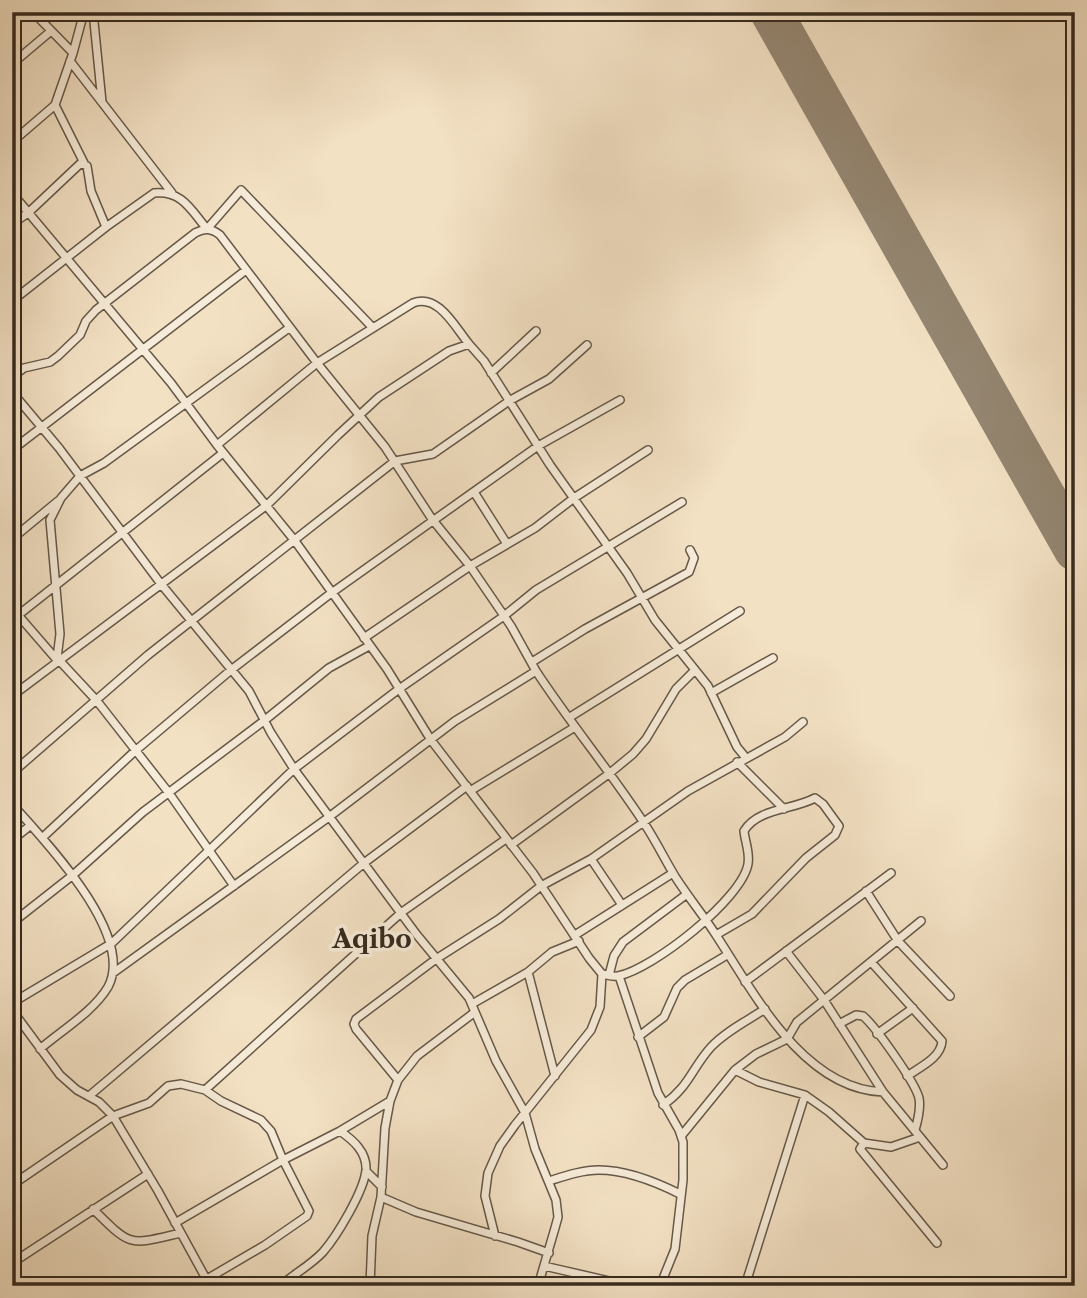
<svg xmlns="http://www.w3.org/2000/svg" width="1087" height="1298" font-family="'Libre Caslon Text',serif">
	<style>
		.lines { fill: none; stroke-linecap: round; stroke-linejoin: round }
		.runway { stroke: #948671; stroke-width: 42 }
		.minor-casing { stroke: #655848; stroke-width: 10 }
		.minor { stroke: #f7ecd9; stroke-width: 7 }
		.labels { text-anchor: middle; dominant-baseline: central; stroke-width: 7; stroke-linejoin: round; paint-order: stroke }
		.district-label { font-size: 26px; font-weight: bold; fill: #362a1e; stroke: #f7ecd9 }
	</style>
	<rect width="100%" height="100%" fill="#f3e1c4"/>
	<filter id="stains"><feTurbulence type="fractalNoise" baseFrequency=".00286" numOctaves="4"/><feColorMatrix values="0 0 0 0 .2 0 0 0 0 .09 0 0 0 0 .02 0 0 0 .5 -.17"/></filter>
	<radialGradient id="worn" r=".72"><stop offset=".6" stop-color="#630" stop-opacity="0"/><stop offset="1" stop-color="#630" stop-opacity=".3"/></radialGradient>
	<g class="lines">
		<path class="runway" d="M771,12L1075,550"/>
		<defs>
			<path id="minor" d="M33,12L73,53
				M93,12L102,102
				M70,61L172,193
				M12,64L51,31
				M55,105L84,163
				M12,142L55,105L73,53L84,12
				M12,193L171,383L217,445L295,541L387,669L431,740L533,873L589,958L602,974C607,975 613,977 618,976C653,969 742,899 748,864C750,852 745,842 744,831C758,808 793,810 815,798L823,804L839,826L835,835L806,858L752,914L716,935
				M12,224L28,213L81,163L87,166L91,191L106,227L12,301
				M106,227L154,193C182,190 191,210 207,229L241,190L373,328
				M491,373L536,331
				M12,377L24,368L50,362L58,356L80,335L86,321L96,310L195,233C205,228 211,228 220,235L317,363L385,447L432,519L470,566L511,626L536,671
				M12,392L59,448L161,584L249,691L271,733L294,769L417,935L469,998L496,1061L525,1113L535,1149L556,1200L558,1217L555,1228L538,1286
				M217,445L317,363L413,303C438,293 455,327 469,344
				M12,450L246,270
				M474,492L507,544
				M12,539L58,501
				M12,608L57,660
				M12,620L223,453
				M364,638L470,566L535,528L574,498L648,450
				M532,662L585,629L689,572L694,558L690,550
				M711,693L773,658
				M12,696L267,505L338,435L379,397L449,351L469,344L484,361L550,465L627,573L655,620L708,686L737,747L746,758
				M570,717L740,611
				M737,762L784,809
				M12,773L148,655L395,461L433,454L509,401L549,379L587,345
				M470,791L575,727
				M12,804C45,841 136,935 108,987C93,1012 62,1030 40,1049
				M42,838L135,751L231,670L330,594L538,446L620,400
				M12,840L31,825
				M511,845L610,773L633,754L646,739L676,689L695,670
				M591,859L622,905
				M234,886L169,793L97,701L57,658L60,634L50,520L61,498L80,476L104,463L289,328
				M866,891L898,941L950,996
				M12,923L73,875L143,812L265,720L329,668L369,646
				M575,935L673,873
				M786,951L824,1000L883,1092
				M872,963L942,1041C941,1058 920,1067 907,1076
				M528,972L555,1076
				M113,973L329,817L455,721L536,671C570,723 610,771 644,823C656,841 665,860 676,878C689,898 703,915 716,935C754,993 803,1089 883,1092L943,1165
				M609,975L614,956L623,942L687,894
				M619,976L658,1093L679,1130L683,1142V1180L675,1249L660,1286
				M745,982L891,873
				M12,1003L112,943L294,769L399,689L504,616L536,590L682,502
				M472,1004L528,972L552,952L579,941
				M12,1010L60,1075L77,1090L99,1102L113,1116L158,1191L210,1286
				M839,1024L856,1015L863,1016C875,1026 915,1082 919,1098C921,1109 918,1120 915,1130
				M877,1034L913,1008
				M638,1037L664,1017L677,988L685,980L727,955
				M735,1070L759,1082L805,1095L829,1112L864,1143
				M398,1080L417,1056L475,1012
				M205,1090L402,912L506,839
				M89,1096L364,863L467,786
				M663,1105C689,1087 692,1068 711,1047C726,1031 747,1021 765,1009
				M682,1135L735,1070L756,1054L787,1039L797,1022L921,921
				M920,1137L891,1147L864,1143L860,1149L937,1243
				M366,1171L382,1187
				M549,1181C565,1176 582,1170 599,1170C625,1170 656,1182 680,1194
				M12,1185L113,1116L149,1103L168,1086L181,1084L205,1090L221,1101L261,1120L271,1131L283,1160L309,1211L307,1216L265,1245L195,1286
				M381,1197L416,1212L518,1242L549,1253
				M93,1209C132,1248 129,1245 181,1233
				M175,1223L283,1160L340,1131L390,1101
				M495,1236L485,1196L488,1173L500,1146L515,1125L591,1030L600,1007L602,974
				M12,1263L148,1174
				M544,1266L631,1286
				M280,1286C294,1274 311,1265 323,1252C337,1236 364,1191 366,1170C367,1152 353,1140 340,1131
				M370,1286L372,1236L381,1197L385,1128L390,1101L398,1080L356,1029L354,1024L356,1019L436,959L499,919L541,886L591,859L688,791L785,737L803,722
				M745,1286L805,1095"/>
		</defs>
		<use href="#minor" class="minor-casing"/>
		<use href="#minor" class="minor"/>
	</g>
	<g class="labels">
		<g class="district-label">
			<text x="372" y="939">Aqibo</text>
		</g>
	</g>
	<rect width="1087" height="1298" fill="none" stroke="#f3e1c4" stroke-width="42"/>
	<rect x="14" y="14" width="1059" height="1270" fill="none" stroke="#362a1e" stroke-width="3.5"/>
	<rect x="21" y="21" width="1045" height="1256" fill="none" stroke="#362a1e" stroke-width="2"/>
	<rect width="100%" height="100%" filter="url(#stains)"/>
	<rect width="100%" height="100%" fill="url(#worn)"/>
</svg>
